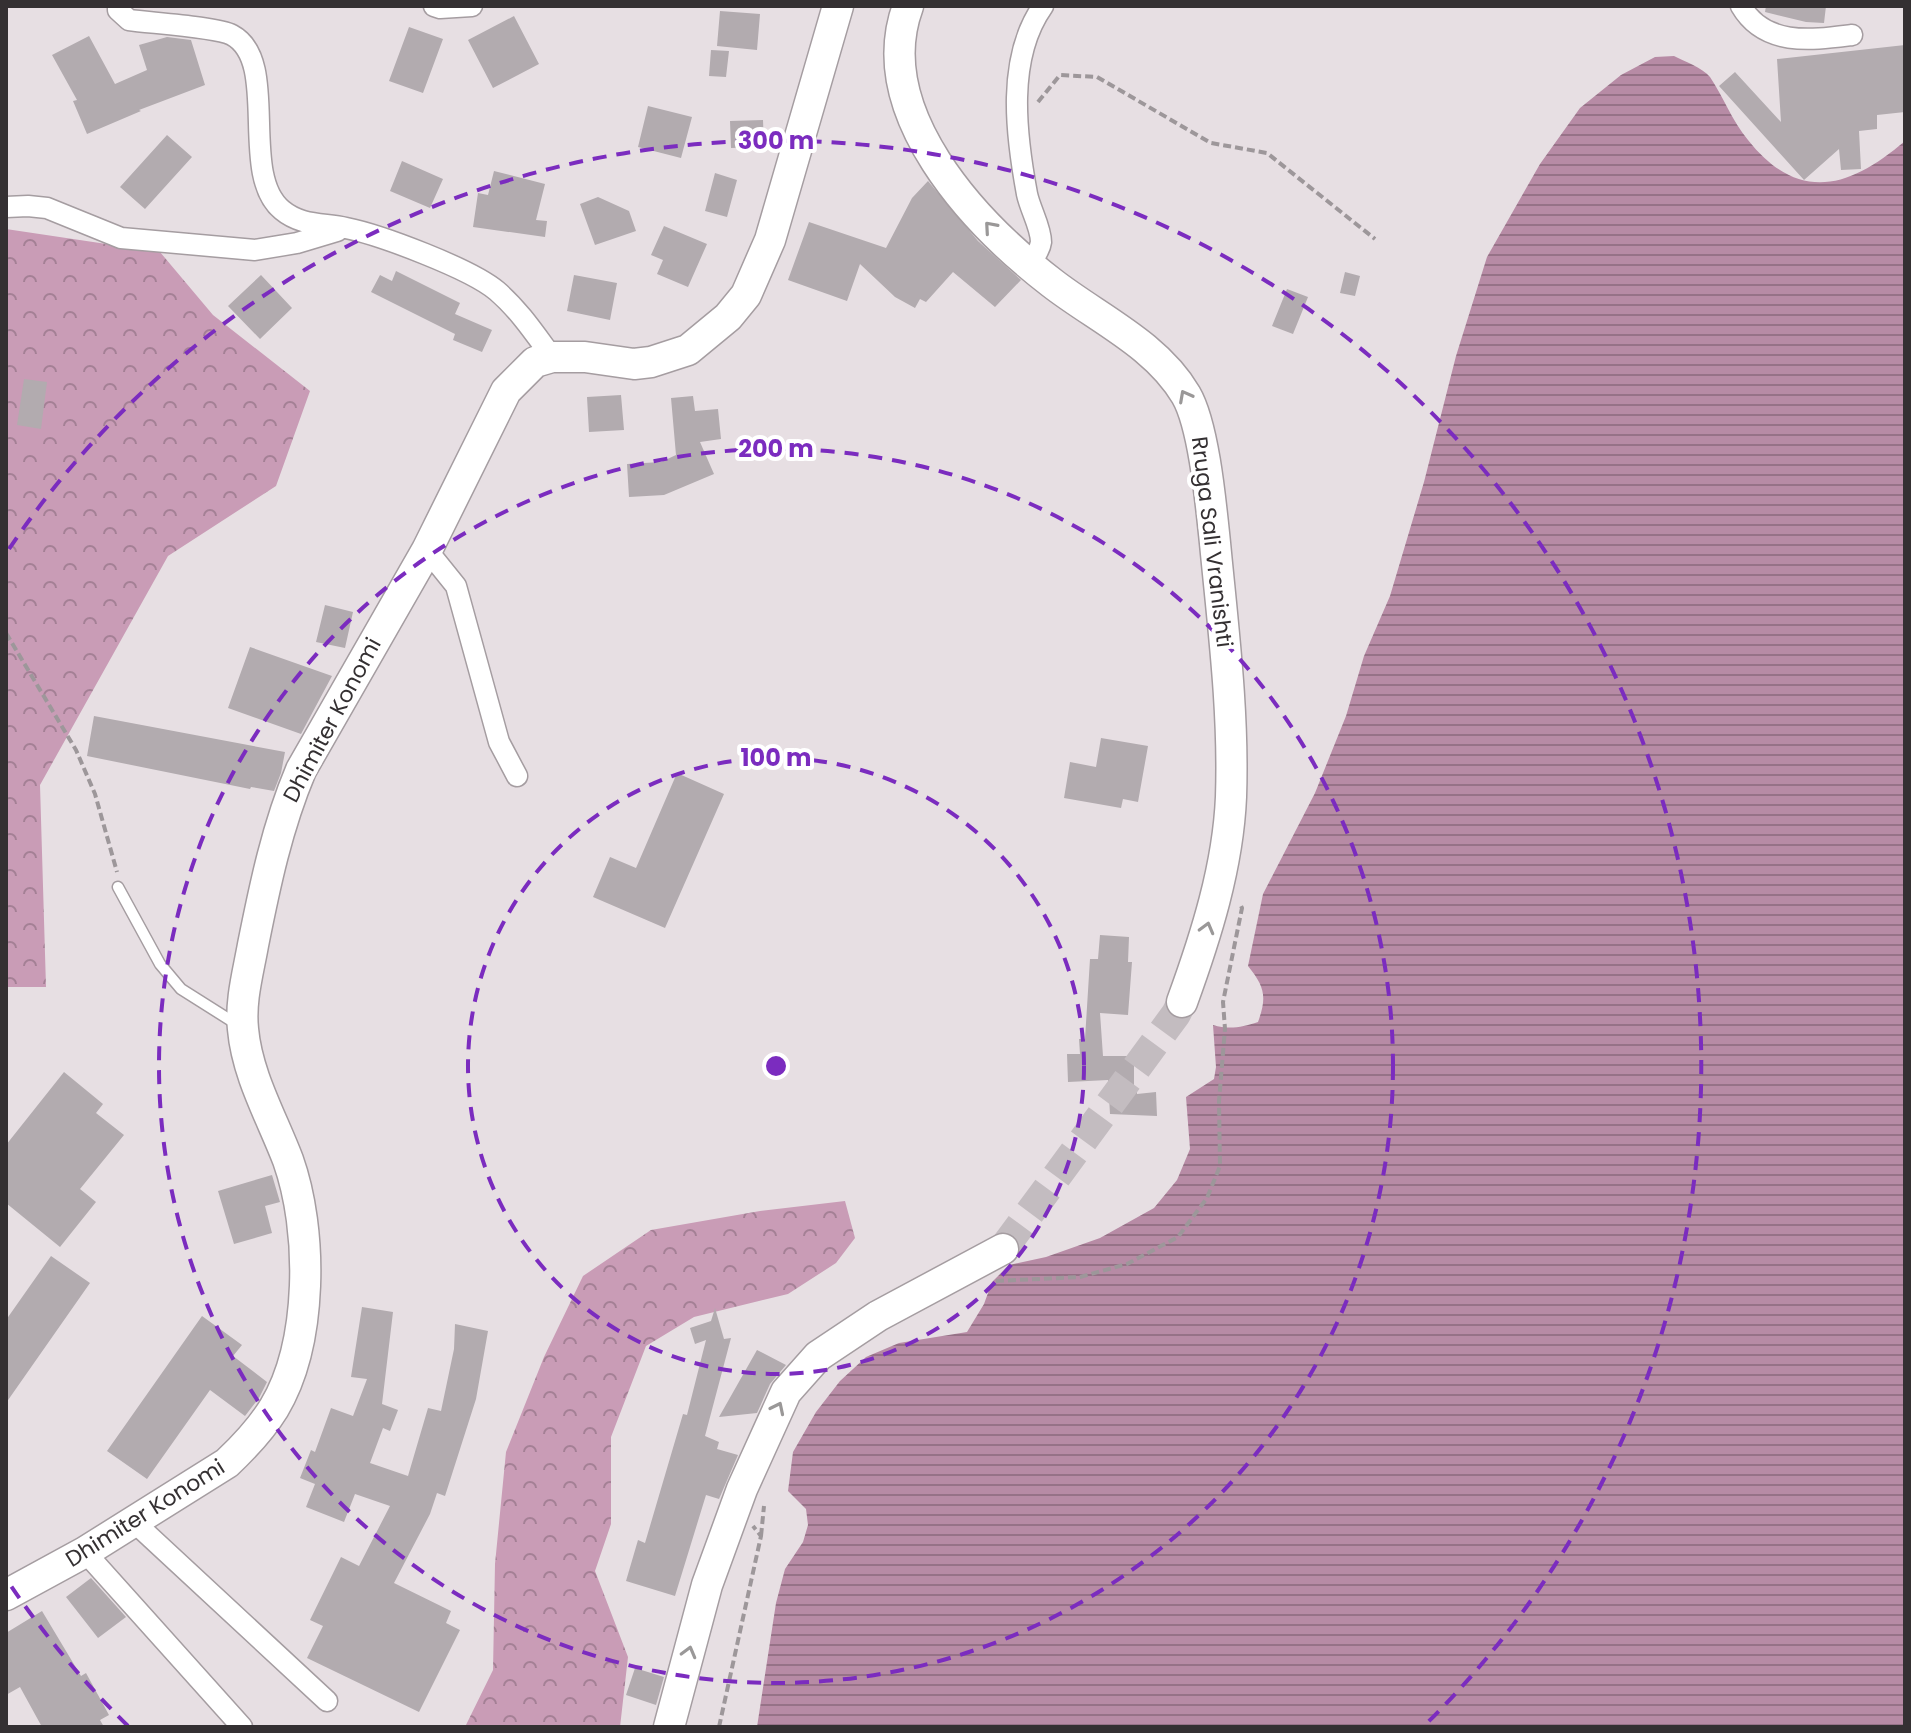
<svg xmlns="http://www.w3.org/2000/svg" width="1911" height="1733" font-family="Poppins,sans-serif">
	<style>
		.forest { fill: url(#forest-crowns) }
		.water { fill: url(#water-rules) }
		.building { fill: #b2abaf }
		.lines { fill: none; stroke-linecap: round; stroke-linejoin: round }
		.primary-tunnel { stroke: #c3bcc0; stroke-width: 30; stroke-dasharray: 30 15; stroke-linecap: butt }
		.lane-casing { stroke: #a59da1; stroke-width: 13 }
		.street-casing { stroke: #a59da1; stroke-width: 23 }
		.primary-casing { stroke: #a59da1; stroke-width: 33 }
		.path { stroke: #9d979a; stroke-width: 4; stroke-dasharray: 8 4; stroke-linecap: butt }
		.lane { stroke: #fff; stroke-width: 10 }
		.street { stroke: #fff; stroke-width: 20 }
		.primary { stroke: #fff; stroke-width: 30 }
		.oneway { stroke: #9a9898 }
		.ring { fill: none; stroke: #7b2cbf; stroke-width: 4; stroke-dasharray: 14 10 }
		.labels { text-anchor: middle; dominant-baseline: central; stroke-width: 8; stroke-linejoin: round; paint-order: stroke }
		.street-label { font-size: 22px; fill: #343032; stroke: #fff }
		.centre { fill: #7b2cbf; stroke: #fff; stroke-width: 4 }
		.ring-label { font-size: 24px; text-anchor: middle; font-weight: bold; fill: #7b2cbf; stroke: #fff; stroke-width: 8; stroke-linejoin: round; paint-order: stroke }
	</style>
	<defs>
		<pattern id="forest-crowns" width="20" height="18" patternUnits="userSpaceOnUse" patternTransform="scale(2)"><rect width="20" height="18" fill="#c99cb6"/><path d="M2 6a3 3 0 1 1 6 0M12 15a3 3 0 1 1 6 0" fill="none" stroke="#a48095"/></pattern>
		<pattern id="water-rules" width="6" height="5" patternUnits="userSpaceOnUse" patternTransform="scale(2)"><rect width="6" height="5" fill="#b78ba5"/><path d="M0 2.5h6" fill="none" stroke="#967287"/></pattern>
	</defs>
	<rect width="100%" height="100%" fill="#e7dfe3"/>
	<path class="forest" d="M6,229L160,252L213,315L310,391L276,486L168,556L40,785L46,987H6Z
		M845,1201L855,1238L836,1263L788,1294L694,1317L646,1346L611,1437V1524L595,1571L628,1657L620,1727H465L493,1670L495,1564L506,1452L544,1357L583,1276L651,1230L760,1211Z"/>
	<path class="water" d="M1674,56C1684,61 1703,68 1710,77C1723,96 1732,121 1748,140C1799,204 1850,188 1905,141V1727H757L776,1603L785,1569L803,1542L808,1525L806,1509L788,1491L793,1452L816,1412L840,1381L866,1357L899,1343L967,1332L984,1304L992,1282L1009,1265L1046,1257L1100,1238L1154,1208L1177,1180L1190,1149L1186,1097L1214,1079L1216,1067L1213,1025C1230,1030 1242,1027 1258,1022C1267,997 1265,987 1248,966L1263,894L1315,793L1346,716L1364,656L1390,596L1424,482L1456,356L1487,257L1540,164L1580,108L1621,75L1655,57Z"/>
	<path class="building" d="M1766,6H1826L1824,23L1806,22L1765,12Z
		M720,11L760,14L757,50L717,46Z
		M514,16L539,64L493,88L468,40Z
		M409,27L443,39L423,93L389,81Z
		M89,36L115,84L147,70L139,45L167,37L191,40L205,85L139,110L141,111L87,134L73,101L77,100L52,55Z
		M1905,45V112L1877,115V129L1859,131L1861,169L1841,170L1839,149L1804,180L1719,86L1735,72L1781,122L1777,59Z
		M711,50L729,51L726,77L709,76Z
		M648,106L692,117L681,158L638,147Z
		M763,120L764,147L731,148L730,121Z
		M167,135L192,157L145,209L120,187Z
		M402,161L443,179L430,208L390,191Z
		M494,171L545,184L536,220L547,221L545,237L473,227L478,193L488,195Z
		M715,173L737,180L727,217L705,211Z
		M928,181L978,241L1021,280L995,307L953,272L926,302L920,299L915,308L895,297L860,264L847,301L788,280L809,222L886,248L912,198Z
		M598,197L629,211L636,231L595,245L580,204Z
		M664,226L707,244L688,287L657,274L663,260L651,255Z
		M396,271L460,303L455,314L492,330L482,352L453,340L455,334L371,292L380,275L392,281Z
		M1345,272L1360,276L1355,296L1340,293Z
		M261,275L292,308L260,339L228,306Z
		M574,275L617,283L610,320L567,311Z
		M1287,289L1308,297L1293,334L1272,326Z
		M24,379L47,382L41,429L17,425Z
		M621,395L624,430L589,432L587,397Z
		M693,396L695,411L718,409L721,439L700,442L714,474L664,495L629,497L627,464L661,462L676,455L671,398Z
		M325,605L353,612L345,648L316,642Z
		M250,647L332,676L301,734L228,708Z
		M94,716L285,752L281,773L274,791L251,787L250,789L87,756Z
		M1101,738L1148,746L1138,802L1123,799L1121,808L1064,798L1070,762L1096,767Z
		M677,773L724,794L665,928L593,897L610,857L636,868Z
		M1100,935L1129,937L1128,962H1132L1128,1015L1100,1013L1103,1056H1134V1091H1137V1094L1156,1092L1157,1116L1110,1114L1108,1080L1068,1082L1067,1054H1080L1079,1039H1085L1090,959H1098Z
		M64,1072L103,1104L96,1113L124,1135L80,1189L96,1202L60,1247L6,1203V1145Z
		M272,1175L280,1202L265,1206L272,1233L234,1244L218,1191Z
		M51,1256L90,1283L6,1403V1320Z
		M362,1307L393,1312L382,1404L398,1410L390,1431L383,1428L370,1463L408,1476L428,1408L441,1411L454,1349L455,1324L488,1331L476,1399L445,1496L437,1493L430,1514L394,1583L451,1611L446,1623L460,1630L419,1712L307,1658L323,1626L310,1620L341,1557L359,1566L390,1506L355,1494L344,1522L306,1507L315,1484L300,1478L311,1450L315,1452L331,1408L353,1416L367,1379L351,1377Z
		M715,1308L724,1339L731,1338L705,1436L719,1442L717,1449L738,1455L719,1499L706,1495L675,1596L626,1581L638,1540L645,1543L683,1414L687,1415L706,1340L695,1344L690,1328L711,1321Z
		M202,1316L242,1345L233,1356L267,1382L259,1398L245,1416L210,1390L147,1479L107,1451Z
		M757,1350L786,1365L770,1384L757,1413L719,1417Z
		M91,1578L126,1617L98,1638L66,1597Z
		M42,1611L81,1676L86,1673L109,1715L100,1720L104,1727H42L20,1687L6,1695V1633Z
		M635,1668L664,1677L656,1705L626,1695Z"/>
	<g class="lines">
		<path class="primary-tunnel" d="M1003,1249L1176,1014L1182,1002"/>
		<defs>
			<path id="lane" d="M118,887L160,964L181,989L238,1025"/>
			<path id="street" d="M118,6V10L129,20C150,23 217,27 232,35C281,61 238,174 282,210C301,226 323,223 346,228C381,235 471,269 497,291C519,310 535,334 552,357
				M434,6L440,8L472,6
				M1741,6C1765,47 1812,40 1852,35
				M6,207L28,206L47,208L121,238L255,250L297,243L337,231
				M1029,264C1034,258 1040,250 1041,242C1041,227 1030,209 1027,194C1016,135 1006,58 1043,6
				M427,550L456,586L499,742L517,776
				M134,1522L327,1701
				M85,1552L242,1727"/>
			<path id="primary" d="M908,6C869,112 974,223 1052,283C1097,318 1156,344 1186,395C1204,426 1211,505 1215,543C1223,627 1234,712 1231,797C1228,867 1206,936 1182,1002
				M6,1595L85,1552L227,1463C245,1446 261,1429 274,1408C313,1343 313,1230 288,1160C272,1118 247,1075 243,1029C240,1001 248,973 253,945C265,885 277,827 301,770L427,550L506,391L535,362L552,357H585L634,364L651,362L688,350L728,317L746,295L770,240L838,6
				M669,1727L707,1585L742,1489L786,1392L818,1356L878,1316L1003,1249"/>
		</defs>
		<use href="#lane" class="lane-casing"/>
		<use href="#street" class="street-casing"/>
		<use href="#primary" class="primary-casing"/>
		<path class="path" d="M1038,102L1060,75L1097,77L1211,143L1267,153L1375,239
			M6,633L76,750L95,794L117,872
			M996,1281L1080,1277L1127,1264L1178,1237L1207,1198L1220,1166L1219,1101L1225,1029L1223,1002L1242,908L1240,904
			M761,1536L764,1506
			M719,1727L761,1536L753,1526"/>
		<use href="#lane" class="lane"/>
		<use href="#street" class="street"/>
		<use href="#primary" class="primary"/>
	</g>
	<defs><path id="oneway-chevron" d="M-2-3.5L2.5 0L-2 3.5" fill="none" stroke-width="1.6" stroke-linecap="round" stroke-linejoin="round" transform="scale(2)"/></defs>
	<g class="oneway">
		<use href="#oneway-chevron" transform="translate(990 227) rotate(-131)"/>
		<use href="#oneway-chevron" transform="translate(1185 396) rotate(-118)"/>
		<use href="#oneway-chevron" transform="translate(1207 928) rotate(-75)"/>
		<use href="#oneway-chevron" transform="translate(778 1408) rotate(-64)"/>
		<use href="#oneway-chevron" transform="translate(689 1652) rotate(-75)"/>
	</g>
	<g class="ring">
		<circle cx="776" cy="1066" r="308"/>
		<circle cx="776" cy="1066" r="617"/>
		<path d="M128 1726A925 925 0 0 1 9 1583M9 549A925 925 0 1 1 1424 1726"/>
	</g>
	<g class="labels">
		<g class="street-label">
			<text transform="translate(1212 542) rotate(83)">Rruga Sali Vranishti</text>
			<text transform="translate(332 720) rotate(-62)">Dhimiter Konomi</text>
			<text transform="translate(145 1513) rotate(-32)">Dhimiter Konomi</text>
		</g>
	</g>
	<circle cx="776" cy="1066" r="12" class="centre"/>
	<g class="ring-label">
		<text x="776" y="149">300 m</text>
		<text x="776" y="457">200 m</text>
		<text x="776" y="766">100 m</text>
	</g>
	<rect width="1911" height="1733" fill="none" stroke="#343032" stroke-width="16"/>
</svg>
